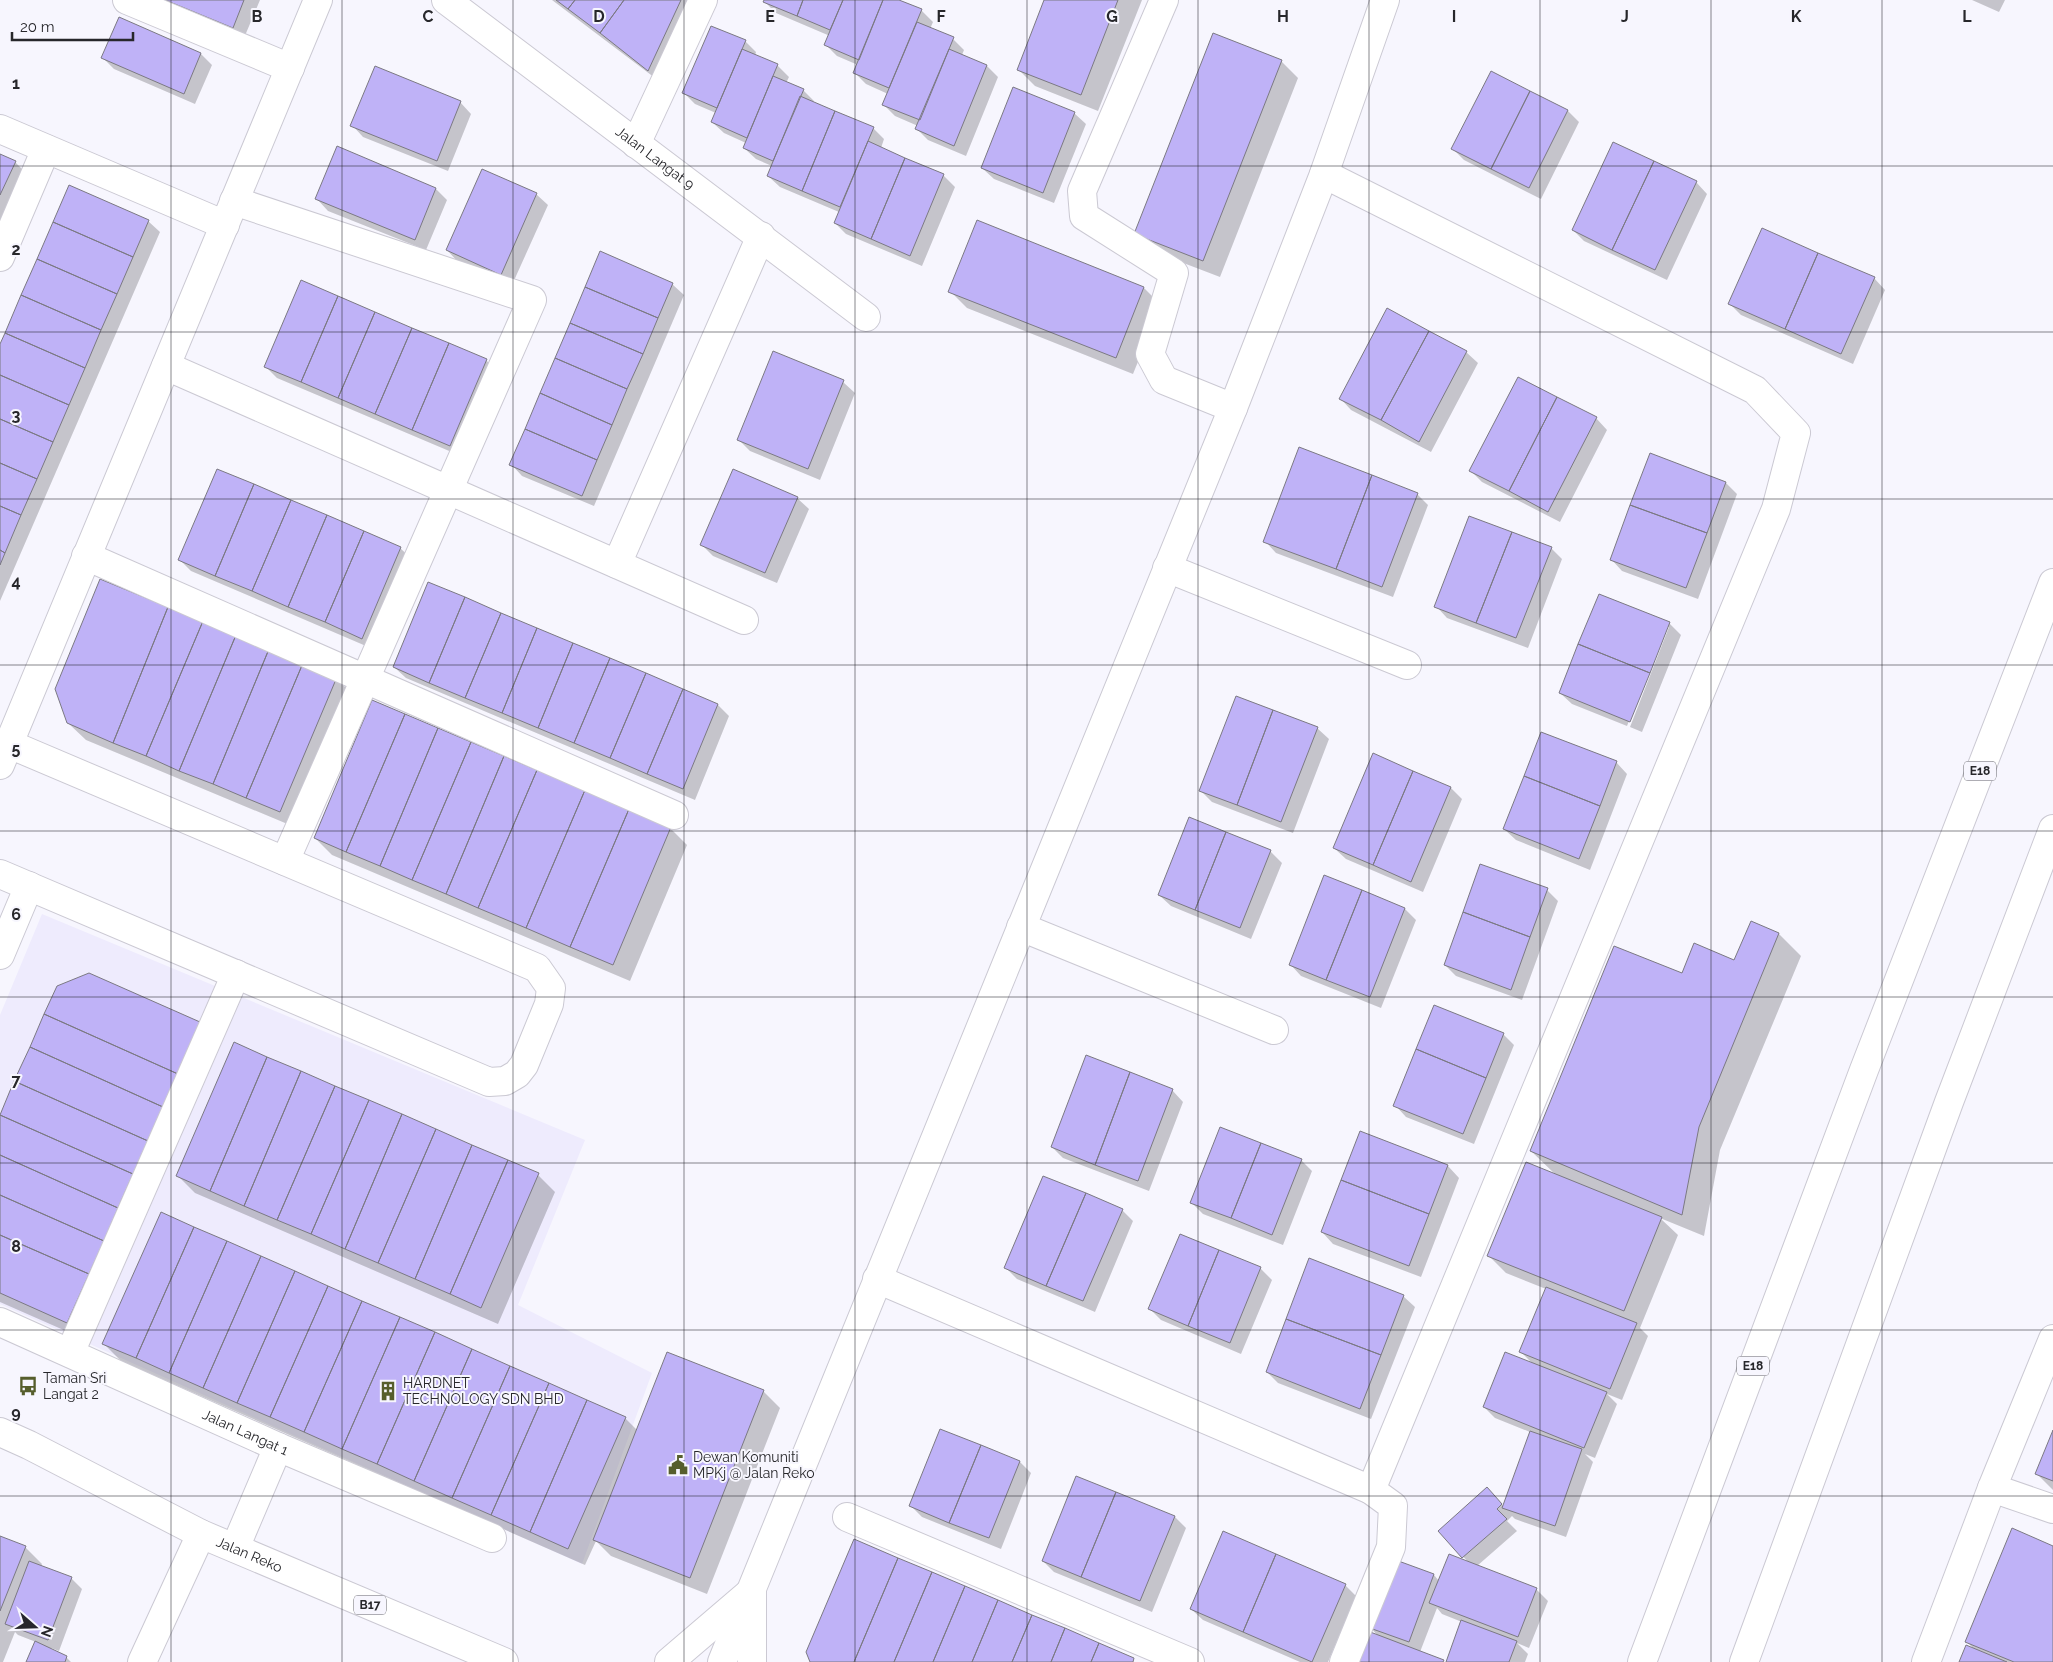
<svg xmlns="http://www.w3.org/2000/svg" width="2053" height="1662" font-family="Raleway,sans-serif">
	<style>
		.built { fill: #eeebfd }
		.shadow { fill: #0003 }
		.building { fill: #bfb2f7; stroke: #7b7982 }
		.lines { fill: none; stroke-linecap: round; stroke-linejoin: round }
		.minor-casing { stroke: #cbc9d3; stroke-width: 30 }
		.major-casing { stroke: #cbc9d3; stroke-width: 30 }
		.highway-casing { stroke: #cbc9d3; stroke-width: 30 }
		.minor { stroke: #fff; stroke-width: 28 }
		.major { stroke: #fff; stroke-width: 28 }
		.highway { stroke: #fff; stroke-width: 28 }
		.grid { fill: none; stroke: #27272b; stroke-width: 1; stroke-opacity: 0.55 }
		.labels { text-anchor: middle; dominant-baseline: central; stroke-width: 4; stroke-linejoin: round; paint-order: stroke }
		.shield { fill: #f7f6fe; stroke: #65656a; stroke-width: 1 }
		.shield-label { font-size: 12px; font-weight: bold; fill: #27272b }
		.street-label { font-size: 14px; fill: #27272b; stroke: #f7f6fe }
		.poi-label { font-size: 14px; fill: #27272b; stroke: #f7f6fe; text-anchor: start }
		.grid-label { font-size: 16px; text-anchor: middle; font-weight: bold; fill: #27272b; stroke: #f7f6fe; stroke-width: 4; stroke-linejoin: round; paint-order: stroke }
	</style>
	<rect width="100%" height="100%" fill="#f7f6fe"/>
	<path class="built" d="M42,914L585,1140L518,1305L652,1373L582,1564L0,1304V1015Z"/>
	<path class="shadow" d="M153,0H260L244,38Z
		M552,0H697L659,81Z
		M765,0H899L921,10L933,22L930,29L953,39L964,50L962,55L987,66L998,77L966,156L928,140L917,129L918,126L895,116L884,105L888,94L866,84L855,73L858,65L837,56L826,45L830,36L776,13L765,2Z
		M1046,0H1142L1098,111L1035,86L1018,69Z
		M1972,0H2005L1999,12Z
		M120,19L201,54L212,65L195,104L114,69L103,58Z
		M745,41L756,52L755,56L777,65L789,77L786,83L803,90L814,101L813,103L873,128L884,139L881,148L943,175L955,187L922,266L846,234L835,223L839,212L780,187L768,176L772,166L756,159L744,148L746,143L724,133L712,122L716,113L695,104L684,93Z
		M1281,61L1298,78L1220,277L1152,251L1135,234Z
		M1491,73L1568,111L1579,122L1541,199L1464,160L1453,149Z
		M460,102L471,114L448,171L363,137L352,125Z
		M1074,113L1086,124L1054,203L994,179L982,168Z
		M338,148L436,189L447,200L426,250L328,211L317,199Z
		M0,155L15,162L26,173L0,233Z
		M1696,182L1707,194L1667,280L1584,241L1573,230Z
		M536,194L548,205L512,285L458,262L447,250Z
		M148,221L160,232L0,601V347Z
		M1874,278L1885,290L1853,364L1741,315L1730,304Z
		M672,284L684,295L594,506L522,476L511,464Z
		M1144,288L1161,305L1133,374L967,308L950,291Z
		M1466,352L1478,363L1431,452L1351,410L1340,398Z
		M486,360L497,372L461,456L277,378L265,366Z
		M843,382L855,393L820,480L750,451L739,440Z
		M1596,418L1607,430L1560,522L1482,482L1471,471Z
		M1726,483L1737,494L1698,599L1622,571L1611,559Z
		M1417,494L1428,505L1393,597L1276,553L1265,541Z
		M797,498L809,509L777,583L713,556L702,545Z
		M400,548L412,559L373,649L191,571L179,559Z
		M1551,548L1562,559L1528,648L1447,618L1436,606Z
		M429,584L718,705L729,716L695,800L406,678L394,667Z
		M1669,623L1681,635L1642,732L1630,727L1669,627H1667L1627,726L1572,704L1560,693Z
		M336,678L353,695L297,828L86,740L68,723Z
		M1317,728L1329,739L1293,833L1212,802L1201,791Z
		M1374,755L1451,788L1462,799L1423,892L1346,859L1334,848Z
		M1616,762L1627,774L1590,870L1516,840L1504,829Z
		M670,828L687,845L630,981L332,855L315,838Z
		M1270,851L1282,863L1251,939L1171,906L1159,895Z
		M1547,890L1558,901L1522,1000L1456,976L1445,965Z
		M1405,909L1416,920L1381,1008L1301,976L1290,964Z
		M1779,934L1801,956L1720,1150L1704,1236L1660,1218L1678,1235L1640,1328L1648,1336L1622,1400L1607,1394L1617,1404L1595,1458L1585,1454L1593,1462L1566,1537L1515,1519L1512,1516L1507,1521L1517,1531L1477,1566L1536,1589L1548,1601L1529,1648L1517,1643L1528,1654L1525,1662H1447L1462,1622L1442,1614L1437,1608L1420,1652L1445,1662H1355L1379,1637L1369,1626L1434,1575L1439,1581L1469,1563L1440,1531L1498,1500L1504,1507L1530,1432L1495,1418L1484,1407L1533,1364L1521,1352L1546,1289L1506,1273L1489,1256L1556,1175L1531,1151L1683,975L1735,962Z
		M200,1023L84,1339L0,1302V1116Z
		M1503,1034L1514,1045L1474,1144L1406,1117L1395,1105Z
		M1172,1090L1183,1102L1149,1191L1063,1158L1052,1147Z
		M1360,1132L1448,1166L1459,1178L1421,1277L1333,1244L1322,1232Z
		M1301,1160L1312,1171L1283,1245L1203,1214L1192,1203Z
		M538,1175L555,1192L498,1324L195,1193L178,1176Z
		M1122,1210L1133,1221L1095,1312L1017,1279L1005,1267Z
		M1260,1268L1272,1280L1241,1354L1161,1320L1150,1309Z
		M1403,1296L1415,1307L1371,1419L1278,1383L1267,1372Z
		M104,1344L625,1418L637,1430L763,1391L780,1408L707,1594L611,1556L596,1541L585,1565L121,1361Z
		M941,1431L1020,1462L1031,1473L1001,1549L922,1517L911,1506Z
		M2053,1434V1490L2037,1474Z
		M1077,1477L1175,1517L1186,1528L1152,1612L1054,1572L1043,1561Z
		M0,1537L25,1547L42,1564L41,1567L71,1578L82,1589L59,1651L51,1648L50,1650L66,1657L71,1662H27L36,1642L18,1635L15,1632L3,1662H0Z
		M2053,1547V1662H1960L1976,1651L1966,1641Z
		M1345,1585L1356,1596L1328,1662H1300L1203,1620L1191,1609Z"/>
	<path class="building" d="M165,0H244L233,28Z
		M556,0H575L568,9Z
		M575,0H624L600,33L568,9Z
		M624,0H681L648,71L600,33Z
		M764,0H803L797,16L763,2Z
		M803,0H843L830,30L797,16Z
		M843,0H883L859,60L824,45Z
		M883,0H899L922,9L889,88L853,73Z
		M1044,0H1118L1081,95L1017,70Z
		M119,17L201,53L184,94L101,58Z
		M917,22L954,37L920,120L882,105Z
		M711,26L746,40L717,108L682,93Z
		M1213,33L1282,60L1203,261L1134,234Z
		M742,49L778,64L747,138L711,122Z
		M949,49L987,65L954,146L915,129Z
		M375,66L461,101L437,161L350,126Z
		M1491,71L1530,91L1491,169L1451,149Z
		M773,76L804,89L773,161L743,148Z
		M1013,87L1075,112L1043,193L981,168Z
		M1530,91L1568,110L1529,188L1491,169Z
		M800,96L835,111L802,191L767,176Z
		M835,111L874,127L840,207L802,191Z
		M868,141L905,158L871,239L834,223Z
		M1613,142L1654,161L1612,250L1572,230Z
		M337,146L436,188L415,240L315,199Z
		M0,154L16,161L0,195Z
		M905,158L944,174L910,256L871,239Z
		M1654,161L1697,181L1655,270L1612,250Z
		M482,169L537,193L501,275L446,250Z
		M69,185L149,220L133,257L53,222Z
		M977,220L1144,287L1116,358L948,292Z
		M53,222L133,257L117,294L37,259Z
		M1762,228L1818,253L1785,329L1728,304Z
		M600,251L673,283L658,318L585,287Z
		M1818,253L1875,277L1841,354L1785,329Z
		M37,259L117,294L101,330L21,295Z
		M301,280L338,296L301,382L264,367Z
		M585,287L658,318L643,354L570,323Z
		M21,295L101,330L85,368L5,333Z
		M338,296L375,312L338,398L301,382Z
		M1387,308L1429,331L1381,420L1339,399Z
		M375,312L412,328L375,414L338,398Z
		M570,323L643,354L627,389L555,358Z
		M412,328L449,343L412,430L375,414Z
		M1429,331L1467,351L1419,442L1381,420Z
		M5,333L85,368L69,405L0,375V344Z
		M449,343L487,359L450,446L412,430Z
		M773,351L844,380L808,469L737,440Z
		M555,358L627,389L612,425L540,393Z
		M0,375L69,405L53,442L0,419Z
		M1518,377L1557,397L1509,491L1469,471Z
		M540,393L612,425L597,460L525,429Z
		M1557,397L1597,417L1548,512L1509,491Z
		M0,419L53,442L37,479L0,463Z
		M525,429L597,460L582,496L509,465Z
		M1299,447L1372,475L1336,569L1263,542Z
		M1650,453L1726,482L1707,533L1630,505Z
		M0,463L37,479L21,515L0,506Z
		M217,469L254,484L215,576L178,560Z
		M733,469L798,497L765,573L700,545Z
		M1372,475L1418,493L1382,587L1336,569Z
		M254,484L291,500L252,591L215,576Z
		M291,500L327,515L288,607L252,591Z
		M1630,505L1707,533L1686,588L1610,560Z
		M0,506L21,515L5,553L0,550Z
		M327,515L364,531L325,622L288,607Z
		M1469,516L1512,532L1476,623L1434,607Z
		M364,531L401,547L362,639L325,622Z
		M1512,532L1552,547L1516,638L1476,623Z
		M0,550L5,553L0,565Z
		M100,579L168,607L113,743L67,723L55,689Z
		M428,582L465,597L429,683L393,667Z
		M1599,594L1670,622L1650,673L1578,644Z
		M465,597L501,613L465,698L429,683Z
		M168,607L203,621L146,756L113,743Z
		M501,613L537,628L502,713L465,698Z
		M203,621L236,635L179,771L146,756Z
		M537,628L573,643L538,728L502,713Z
		M236,635L269,649L213,784L179,771Z
		M573,643L610,658L574,743L538,728Z
		M1578,644L1650,673L1630,722L1559,693Z
		M269,649L303,663L246,798L213,784Z
		M610,658L646,673L610,758L574,743Z
		M303,663L337,677L280,812L246,798Z
		M646,673L683,689L647,774L610,758Z
		M683,689L718,704L683,789L647,774Z
		M1236,696L1273,710L1237,805L1199,791Z
		M372,700L405,714L346,852L314,838Z
		M1273,710L1318,727L1281,822L1237,805Z
		M405,714L438,728L380,866L346,852Z
		M438,728L471,742L412,880L380,866Z
		M1541,732L1617,761L1600,806L1524,776Z
		M471,742L504,756L446,894L412,880Z
		M1373,753L1413,771L1373,865L1333,848Z
		M504,756L537,770L478,908L446,894Z
		M537,770L585,790L526,928L478,908Z
		M1413,771L1451,787L1411,882L1373,865Z
		M1524,776L1600,806L1579,859L1503,829Z
		M585,790L629,809L570,947L526,928Z
		M629,809L671,827L613,965L570,947Z
		M1189,817L1226,832L1195,910L1158,895Z
		M1226,832L1271,850L1240,928L1195,910Z
		M1480,864L1548,888L1530,937L1463,912Z
		M1324,875L1362,890L1326,980L1289,965Z
		M1362,890L1405,908L1370,997L1326,980Z
		M1463,912L1530,937L1511,990L1444,965Z
		M1751,921L1779,933L1699,1127L1682,1215L1530,1151L1614,946L1682,973L1694,943L1734,960Z
		M89,973L200,1022L178,1074L44,1014L57,986Z
		M1434,1005L1504,1033L1486,1078L1416,1049Z
		M44,1014L178,1074L163,1107L30,1047Z
		M234,1042L267,1057L210,1191L176,1176Z
		M30,1047L163,1107L148,1141L14,1081Z
		M1416,1049L1486,1078L1463,1134L1393,1106Z
		M1086,1055L1130,1072L1095,1165L1051,1147Z
		M267,1057L301,1071L244,1206L210,1191Z
		M301,1071L335,1086L277,1220L244,1206Z
		M1130,1072L1173,1089L1138,1181L1095,1165Z
		M14,1081L148,1141L133,1174L0,1115Z
		M335,1086L369,1100L311,1234L277,1220Z
		M369,1100L402,1114L345,1249L311,1234Z
		M402,1114L436,1129L378,1263L345,1249Z
		M0,1115L133,1174L118,1208L0,1155Z
		M1220,1127L1261,1143L1231,1218L1190,1203Z
		M436,1129L472,1145L415,1279L378,1263Z
		M1360,1131L1448,1165L1429,1214L1341,1180Z
		M1261,1143L1302,1159L1272,1235L1231,1218Z
		M472,1145L508,1160L450,1294L415,1279Z
		M0,1155L118,1208L104,1241L0,1195Z
		M508,1160L539,1173L481,1308L450,1294Z
		M1526,1162L1662,1217L1624,1311L1487,1256Z
		M1043,1176L1086,1193L1046,1286L1004,1268Z
		M1341,1180L1429,1214L1409,1266L1321,1232Z
		M1086,1193L1123,1209L1083,1301L1046,1286Z
		M0,1195L104,1241L89,1274L0,1235Z
		M161,1212L194,1227L136,1358L102,1344Z
		M194,1227L227,1241L169,1373L136,1358Z
		M1180,1234L1219,1250L1188,1326L1148,1309Z
		M0,1235L89,1274L67,1323L0,1293Z
		M227,1241L261,1256L203,1388L169,1373Z
		M1219,1250L1261,1267L1230,1343L1188,1326Z
		M261,1256L295,1271L237,1403L203,1388Z
		M1309,1258L1404,1295L1381,1355L1286,1319Z
		M295,1271L328,1286L270,1417L237,1403Z
		M328,1286L362,1301L304,1432L270,1417Z
		M1546,1287L1637,1323L1610,1389L1519,1352Z
		M362,1301L400,1317L342,1449L304,1432Z
		M400,1317L435,1332L377,1464L342,1449Z
		M1286,1319L1381,1355L1360,1409L1266,1372Z
		M435,1332L472,1349L414,1481L377,1464Z
		M472,1349L510,1366L452,1498L414,1481Z
		M667,1352L764,1390L690,1578L593,1540Z
		M1505,1352L1607,1392L1584,1448L1483,1407Z
		M510,1366L549,1383L491,1515L452,1498Z
		M549,1383L587,1400L530,1532L491,1515Z
		M587,1400L626,1417L568,1549L530,1532Z
		M940,1429L981,1445L949,1523L909,1506Z
		M2053,1430V1481L2035,1474Z
		M1530,1431L1582,1449L1555,1526L1502,1508Z
		M981,1445L1020,1461L989,1538L949,1523Z
		M1076,1476L1116,1492L1081,1577L1042,1561Z
		M1487,1487L1502,1504L1497,1509L1507,1519L1462,1558L1438,1531Z
		M1116,1492L1175,1516L1140,1601L1081,1577Z
		M2012,1528L2053,1546V1662H2014L1965,1642Z
		M1223,1531L1276,1554L1243,1632L1190,1609Z
		M0,1536L26,1546L0,1611Z
		M854,1539L898,1558L854,1662H810L806,1652Z
		M1276,1554L1346,1584L1312,1662L1243,1632Z
		M1449,1554L1537,1588L1518,1637L1429,1603Z
		M898,1558L932,1572L894,1662H854Z
		M1393,1559L1434,1574L1409,1642L1367,1627Z
		M29,1561L72,1577L48,1640L5,1624Z
		M932,1572L965,1586L933,1662H894Z
		M965,1586L998,1600L972,1662H933Z
		M998,1600L1032,1615L1012,1662H972Z
		M1032,1615L1065,1628L1051,1662H1012Z
		M1461,1620L1517,1641L1509,1662H1446Z
		M1065,1628L1099,1643L1091,1662H1051Z
		M1365,1630L1444,1660L1443,1662H1353Z
		M35,1641L67,1656L65,1662H26Z
		M1099,1643L1134,1658L1133,1662H1091Z
		M1966,1645L2007,1662H1959Z"/>
	<g class="lines">
		<defs>
			<g id="minor">
				<path d="M127,0L290,68"/>
				<path id="s1" d="M446,0L866,317"/>
				<path d="M1164,0L1082,191L1084,216L1174,273L1150,354L1164,380L1233,408"/>
				<path d="M0,129L225,225"/>
				<path d="M636,144L703,0"/>
				<path d="M1324,174L1755,390L1796,433L1776,509L1371,1490"/>
				<path d="M234,201L532,300L285,861"/>
				<path d="M0,257L46,149"/>
				<path d="M166,366L744,620"/>
				<path d="M86,556L674,815"/>
				<path d="M617,564L761,236"/>
				<path d="M1167,568L1407,665"/>
				<path d="M0,765L318,0"/>
				<path d="M0,874L489,1082L505,1081L517,1074L524,1065L549,1004L551,988L537,968L9,744"/>
				<path d="M1021,927L1274,1030"/>
				<path d="M0,955L29,886"/>
				<path d="M877,1279L1371,1490L1393,1506L1391,1547L1344,1662"/>
				<path id="s2" d="M0,1322L278,1447L492,1538"/>
				<path d="M2053,1339L1992,1488L2053,1509"/>
				<path d="M70,1353L236,974"/>
				<path d="M847,1517L1190,1662"/>
				<path d="M235,1548L278,1447"/>
				<path d="M142,1662L201,1534"/>
				<path d="M722,1662L1233,408L1324,174L1385,0"/>
				<path d="M1926,1662L1992,1488"/>
			</g>
			<g id="major">
				<path id="s3" d="M0,1432L29,1445L201,1534L504,1662"/>
				<path d="M669,1662L752,1591"/>
				<path d="M752,1662V1591"/>
			</g>
			<path id="highway" d="M1642,1662L1864,1070L2053,583
				M1744,1662L1949,1102L2053,829"/>
		</defs>
		<use href="#minor" class="minor-casing"/>
		<use href="#major" class="major-casing"/>
		<use href="#highway" class="highway-casing"/>
		<use href="#minor" class="minor"/>
		<use href="#major" class="major"/>
		<use href="#highway" class="highway"/>
	</g>
	<path class="grid" d="M171,0V1662M342,0V1662M513,0V1662M684,0V1662M855,0V1662M1027,0V1662M1198,0V1662M1369,0V1662M1540,0V1662M1711,0V1662M1882,0V1662M0,166H2053M0,332H2053M0,499H2053M0,665H2053M0,831H2053M0,997H2053M0,1163H2053M0,1330H2053M0,1496H2053"/>
	<defs>
		<symbol id="bus-bare" viewBox="-9 -9 18 18"><path d="M-5-6H5V4H4V6H2V4H-2V6H-4V4H-5ZM-3.5-4V0h7V-4ZM-3.5 1.2v1.5H-2V1.2ZM2 1.2v1.5H3.5V1.2Z" fill="#565e2c" stroke="#f7f6fe" stroke-width="2.5" paint-order="stroke"/></symbol>
		<symbol id="building-bare" viewBox="-9 -9 18 18"><path d="M-4-6H4V6H1V3H-1V6H-4ZM-2.5-4.3h1.7v1.8h-1.7ZM.8-4.3h1.7v1.8H.8ZM-2.5-1h1.7V.8h-1.7ZM.8-1h1.7V.8H.8Z" fill="#565e2c" stroke="#f7f6fe" stroke-width="2.5" paint-order="stroke"/></symbol>
		<symbol id="civic-bare" viewBox="-9 -9 18 18"><path d="M-.6-6.5H3V-4.5H.6V-3L4-1V1h2V6H-6V1h2V-1L-.6-3ZM-1.2 2.5V6h2.4V2.5Z" fill="#565e2c" stroke="#f7f6fe" stroke-width="2.5" paint-order="stroke"/></symbol>
	</defs>
	<g fill-rule="evenodd">
		<use href="#bus-bare" x="14" y="1372" width="28" height="28"/>
		<use href="#building-bare" x="374" y="1377" width="28" height="28"/>
		<use href="#civic-bare" x="664" y="1451" width="28" height="28"/>
	</g>
	<g class="labels">
		<g class="shield">
			<rect x="1964" y="761.5" width="32" height="19" rx="4"/>
			<rect x="1737" y="1356.5" width="32" height="19" rx="4"/>
			<rect x="354" y="1595.5" width="32" height="19" rx="4"/>
		</g>
		<g class="shield-label">
			<text x="1980" y="771">E18</text>
			<text x="1753" y="1366">E18</text>
			<text x="370" y="1605">B17</text>
		</g>
		<g class="street-label">
			<text stroke="none"><textPath href="#s1" startOffset="262">Jalan Langat 9</textPath></text>
			<text stroke="none"><textPath href="#s2" startOffset="269">Jalan Langat 1</textPath></text>
			<text stroke="none"><textPath href="#s3" startOffset="278">Jalan Reko</textPath></text>
		</g>
		<g class="poi-label">
			<text x="43" y="1378">Taman Sri<tspan x="43" dy="16">Langat 2</tspan></text>
			<text x="403" y="1383">HARDNET<tspan x="403" dy="16">TECHNOLOGY SDN BHD</tspan></text>
			<text x="693" y="1457">Dewan Komuniti<tspan x="693" dy="16">MPKj @ Jalan Reko</tspan></text>
		</g>
	</g>
	<g class="grid-label">
		<text x="257" y="22">B</text>
		<text x="428" y="22">C</text>
		<text x="599" y="22">D</text>
		<text x="770" y="22">E</text>
		<text x="941" y="22">F</text>
		<text x="1112" y="22">G</text>
		<text x="1283" y="22">H</text>
		<text x="1454" y="22">I</text>
		<text x="1625" y="22">J</text>
		<text x="1796" y="22">K</text>
		<text x="1967" y="22">L</text>
		<text x="16" y="89">1</text>
		<text x="16" y="255">2</text>
		<text x="16" y="421">3</text>
		<text x="16" y="587">4</text>
		<text x="16" y="754">5</text>
		<text x="16" y="920">6</text>
		<text x="16" y="1086">7</text>
		<text x="16" y="1252">8</text>
		<text x="16" y="1418">9</text>
	</g>
	<g transform="translate(35 1627) rotate(110)" stroke="#f7f6fe" stroke-width="4" paint-order="stroke">
	<path d="M0-4L9 19L0 12L-9 19Z" fill="#27272b"/>
	<text y="-8" font-size="14" font-weight="bold" text-anchor="middle" fill="#27272b">N</text>
	</g>
	<path d="M12 32v8h121v-8" fill="none" stroke="#27272b" stroke-width="2.5"/>
	<text x="20" y="32" font-size="15" fill="#27272b" stroke="#f7f6fe" stroke-width="4" paint-order="stroke">20 m</text>
</svg>
